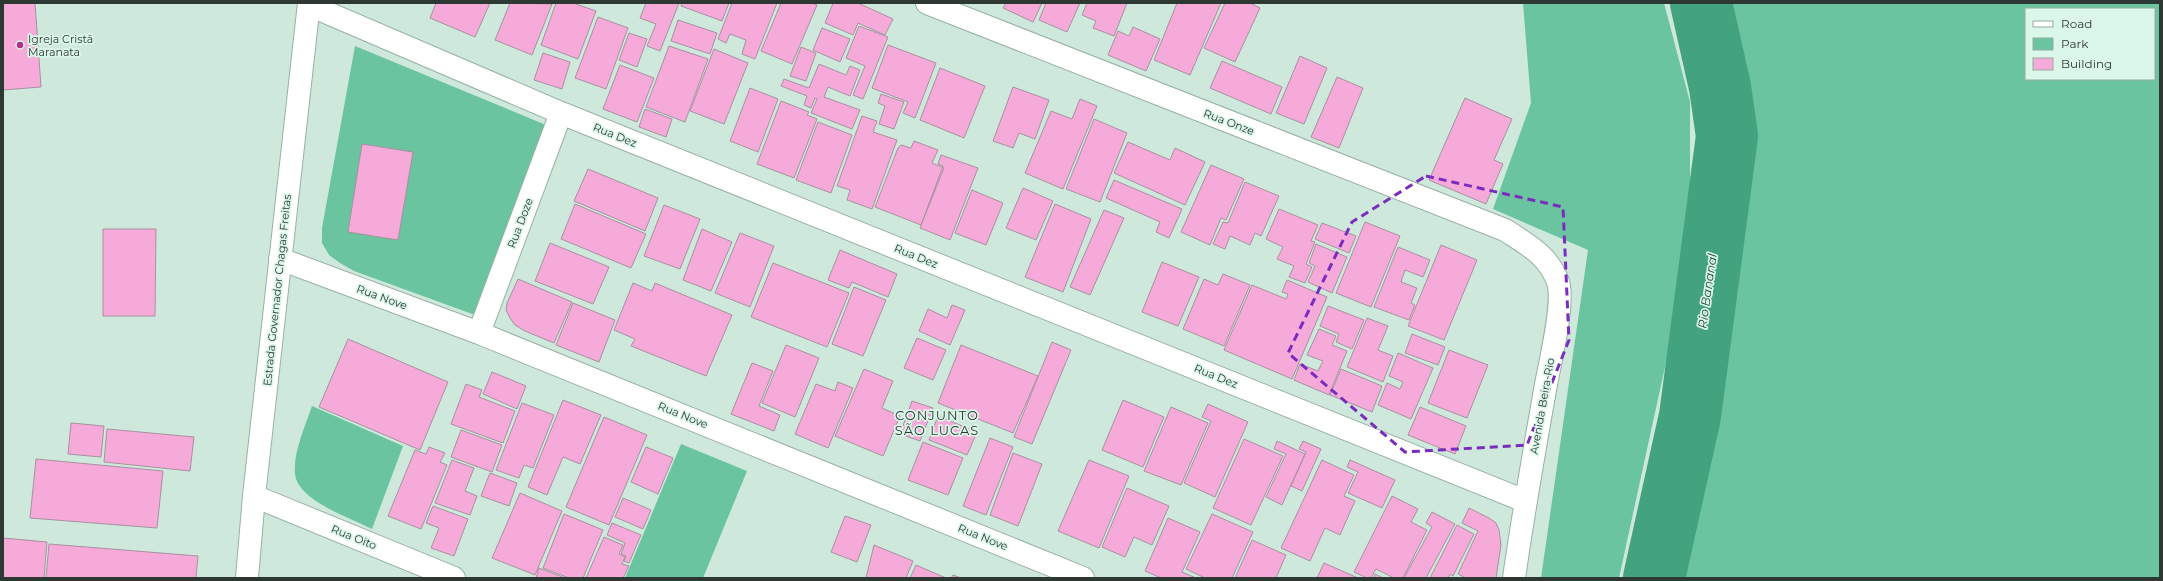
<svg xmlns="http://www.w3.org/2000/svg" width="2163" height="581" font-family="Montserrat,sans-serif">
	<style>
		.green { fill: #6ac4a0; fill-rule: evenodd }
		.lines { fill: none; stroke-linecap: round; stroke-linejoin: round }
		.river { stroke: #43a37f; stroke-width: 62 }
		.building { fill: #f5aad9; stroke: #a8919f }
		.minor-casing { stroke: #97b1a5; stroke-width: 24 }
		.major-casing { stroke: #97b1a5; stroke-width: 24 }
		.minor { stroke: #fff; stroke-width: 22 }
		.major { stroke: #fff; stroke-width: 22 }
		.marked { fill: none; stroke: #7b2cbf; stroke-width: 3; stroke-dasharray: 8 5; stroke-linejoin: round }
		.poi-dot { fill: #aa3288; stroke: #dbf7e9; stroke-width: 1.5 }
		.labels { text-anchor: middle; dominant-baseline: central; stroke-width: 3.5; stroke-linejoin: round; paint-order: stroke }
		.poi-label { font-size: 11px; fill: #2e3833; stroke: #dbf7e9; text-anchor: start }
		.street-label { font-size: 11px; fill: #2e3833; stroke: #dbf7e9 }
		.water-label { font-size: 12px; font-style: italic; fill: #1f4838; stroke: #dbf7e9 }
		.quarter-label { font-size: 13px; letter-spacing: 1px; fill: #2e3833; stroke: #dbf7e9 }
	</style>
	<rect width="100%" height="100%" fill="#cee9dc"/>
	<path class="green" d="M1523,3H1664L1690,102V201L1678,307L1619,578H1541L1588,250L1493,209L1531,103Z
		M1726,3H2160V578H1677L1706,449L1744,223L1753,160L1744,99ZM2026,9H2154V79H2026Z
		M355,46L546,125L475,315L354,271L340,263L329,255L322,243V228Z
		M312,406L403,446L372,529C351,518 298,501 295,474C293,452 305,427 312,406Z
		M681,444L747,471L703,578H625Z"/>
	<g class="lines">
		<path class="river" d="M1654,578L1690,416L1727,136L1720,87L1701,3"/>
	</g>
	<path class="building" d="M3,3H35L41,87L3,90Z
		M436,3H490L475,37L430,18Z
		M510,3L552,4L532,55L495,40Z
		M556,3H573L596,11L578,59L541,45Z
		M646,3H679L660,51L647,46L656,24L640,18Z
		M682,3H729L722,21L681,6Z
		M732,3H777L755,59L742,54L746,40L730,34L726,43L718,39Z
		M781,3H812L817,5L792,64L761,51Z
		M833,3H858L893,19L885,35L858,23L853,35L825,23Z
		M1006,3H1042L1033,22L1003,8Z
		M1046,3H1080L1067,32L1039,20Z
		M1087,3H1127L1114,36L1093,28L1096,21L1082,15Z
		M1177,3H1221L1190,75L1154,60Z
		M1225,3H1250L1260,8L1235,62L1204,48Z
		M598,17L628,28L606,89L575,78Z
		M678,20L717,33L710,54L671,41Z
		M859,26L888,37L863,99L853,95L865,66L846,58Z
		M1133,27L1160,39L1146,71L1108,55L1118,31L1129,36Z
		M822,28L850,39L840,62L813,50Z
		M629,33L647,39L637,67L619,60Z
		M888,45L936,63L915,118L903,113L908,102L872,88Z
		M669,46L708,59L685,122L646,107Z
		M801,47L816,53L806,81L790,76Z
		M714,49L748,63L724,124L690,111Z
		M543,53L570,62L562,89L534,80Z
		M1300,56L1327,68L1304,124L1276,113Z
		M1222,61L1282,87L1271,114L1210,88Z
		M819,64L846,75L850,66L860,70L850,96L828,87L824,97L860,110L852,129L811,113L817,99L815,98L811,108L804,105L807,96L781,86L784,79L809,88Z
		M620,65L654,78L637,122L603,109Z
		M940,68L985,86L964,138L920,120Z
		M1337,77L1363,88L1339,148L1311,137Z
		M1013,87L1049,100L1035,139L1019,133L1013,148L993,141Z
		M750,88L778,99L758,152L730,141Z
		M881,94L904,102L894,129L879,124L885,106L878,103Z
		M1465,98L1512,119L1494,160L1503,164L1486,204L1429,180Z
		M1080,99L1097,106L1063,189L1025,173L1051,111L1072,119Z
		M781,101L809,112L807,115L817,119L794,178L757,164Z
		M645,109L672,119L666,137L639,127Z
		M862,116L877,121L873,132L897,140L872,209L847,200L850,190L837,186Z
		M1094,119L1127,133L1100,202L1066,189Z
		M818,122L852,135L831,193L796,180Z
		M914,141L938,150L932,163L944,168L921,225L875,207L898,148L901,145L911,148Z
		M1128,142L1170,160L1175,148L1205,162L1185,205L1114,173Z
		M362,144L413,152L398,240L348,232Z
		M941,155L978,168L950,240L920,228L943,166L938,164Z
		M1211,165L1244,179L1226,220L1221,218L1210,245L1181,232Z
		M588,169L658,198L645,231L574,201Z
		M1114,180L1182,209L1169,238L1156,232L1160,222L1106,198Z
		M1245,182L1279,196L1261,236L1255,233L1250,245L1230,236L1225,249L1213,244L1223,222L1228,223Z
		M1023,188L1053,201L1036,240L1006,228Z
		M972,190L1003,203L986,245L955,233Z
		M575,204L646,234L631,268L561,239Z
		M1055,204L1091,219L1063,292L1025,277Z
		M664,205L700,219L680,269L644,256Z
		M1279,209L1318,225L1311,241L1315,242L1306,264L1312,267L1305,283L1289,277L1294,266L1277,259L1283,247L1266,239Z
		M1104,210L1124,218L1090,295L1070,287Z
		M1365,222L1400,236L1371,307L1336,293Z
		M1322,223L1356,236L1349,253L1315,239Z
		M103,229H156L155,316H103Z
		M702,229L732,242L711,291L683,280Z
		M740,233L774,246L750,307L715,293Z
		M550,243L609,267L593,304L535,281Z
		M1316,244L1347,257L1332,293L1308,282L1315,266L1309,263Z
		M1441,245L1477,260L1444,340L1408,326Z
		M1398,247L1430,260L1423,277L1405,270L1401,282L1417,288L1411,303L1415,305L1409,320L1374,307Z
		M840,250L897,274L888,297L852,282L849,288L828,280Z
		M1162,262L1199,277L1178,326L1142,312Z
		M773,263L849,293L827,347L751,317Z
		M1223,274L1250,285L1224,346L1183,329L1204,279L1218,285Z
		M518,279L572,302L554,343L525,331L515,325L510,318L506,310L507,303Z
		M1287,280L1327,297L1292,379L1224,350L1252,285L1286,299L1288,294L1282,292Z
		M633,283L652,291L655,283L732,315L706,376L631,346L635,339L614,330Z
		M854,287L886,300L863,356L832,344Z
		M573,303L615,320L599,362L556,345Z
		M952,305L965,310L950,345L919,331L928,309L947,318Z
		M1328,306L1364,320L1352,349L1336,342L1339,334L1320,326Z
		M1367,318L1388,326L1378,350L1393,356L1383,382L1347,367Z
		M1319,329L1336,336L1332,345L1347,351L1329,395L1294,380L1300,364L1318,371L1323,361L1307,355Z
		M1412,334L1445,347L1438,365L1405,353Z
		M917,338L946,350L933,380L904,368Z
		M348,339L448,382L420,450L319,407Z
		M1052,342L1071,350L1032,444L1014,437Z
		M786,345L819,358L795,417L762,403Z
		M961,345L1038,376L1013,433L938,403Z
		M1449,350L1488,365L1467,418L1428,403Z
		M1398,353L1433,368L1411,419L1378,405L1387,383L1400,389L1403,382L1389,376Z
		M752,363L773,371L759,406L780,415L774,431L731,414Z
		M864,369L893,381L882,408L900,416L883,456L835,436Z
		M1341,369L1382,386L1372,412L1330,395Z
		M492,372L526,386L517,409L483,394Z
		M838,382L853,388L828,448L795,434L816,384L835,391Z
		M466,384L482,390L479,397L515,411L503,443L451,424Z
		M563,400L601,415L580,464L563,457L547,495L528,487Z
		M1123,400L1164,417L1143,467L1102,450Z
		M912,401L933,408L920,441L900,434Z
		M522,403L554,415L533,468L524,465L519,478L496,470Z
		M1208,404L1248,422L1215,497L1184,483L1211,421L1202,417Z
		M1171,407L1208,423L1181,485L1144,471Z
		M1420,407L1466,426L1455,454L1408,435Z
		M938,416L977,432L967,455L929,440Z
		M604,417L647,435L609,525L566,507Z
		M71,423L104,426L101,457L68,454Z
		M107,429L194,437L190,471L104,462Z
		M461,430L502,445L492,472L451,457Z
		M990,438L1013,447L986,515L963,506Z
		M1244,439L1283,456L1251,525L1213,508Z
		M1277,441L1305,454L1282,505L1266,497L1286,454L1274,449Z
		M1303,441L1321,449L1302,491L1291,486L1306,452L1299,449Z
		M923,442L963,458L948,495L908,480Z
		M429,447L445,453L440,462L447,465L421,529L388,516L415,450L426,454Z
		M646,447L673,458L658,494L631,482Z
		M1013,453L1042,464L1018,526L990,515Z
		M36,459L163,471L157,528L30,518Z
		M452,460L474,468L465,491L477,496L470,515L435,503Z
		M1089,460L1129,476L1099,548L1058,531Z
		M1322,460L1354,475L1344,496L1355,501L1340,535L1325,528L1310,561L1281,548Z
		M1350,460L1395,480L1382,508L1348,493L1358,472L1347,467Z
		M490,473L517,483L509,506L481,496Z
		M1127,488L1169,506L1152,545L1134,537L1125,557L1102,547Z
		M520,493L562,511L535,575L492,558Z
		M1392,496L1418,509L1411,522L1427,530L1403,578H1394L1376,569L1371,578H1367L1354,572Z
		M623,498L651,510L643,529L615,517Z
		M433,506L468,519L454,556L431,548L439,528L426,523Z
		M1469,508L1489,518L1496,523L1499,530L1501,545L1496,578H1466L1458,574L1478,531L1462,523Z
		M1432,512L1455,524L1426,578H1404L1432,527L1426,523Z
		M564,514L603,530L583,578H569L543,568Z
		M1212,514L1253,532L1232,578H1205L1186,569Z
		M845,516L871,525L857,562L831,552Z
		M1168,518L1200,532L1182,572L1196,578H1161L1145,571Z
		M612,523L641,535L629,563L624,561L626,556L621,554L625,543L607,535Z
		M1457,525L1474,534L1453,576L1450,574L1448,578H1430Z
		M604,537L623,545L619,554L625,557L622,564L629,566L623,578H586Z
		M3,538L47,542L44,578H3Z
		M1252,540L1286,555L1276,578H1235Z
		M49,544L198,556L196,578H46Z
		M874,545L913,561L906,578H866Z
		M1324,563L1358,578H1317Z
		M916,565L946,578H910Z
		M539,568L565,578H536Z
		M1375,574L1383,578H1374Z
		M953,575L961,578H951Z"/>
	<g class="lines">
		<defs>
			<path id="minor" d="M927,3L1505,230C1528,245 1548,255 1558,282C1565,303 1549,366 1545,390C1534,452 1523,515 1514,578
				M309,5L561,113L1525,501
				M280,259L479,333L1083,578
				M479,333L561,113
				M254,496L454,578"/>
			<path id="major" d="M247,578L254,496L309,3"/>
		</defs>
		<use href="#minor" class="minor-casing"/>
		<use href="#major" class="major-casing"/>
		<use href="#minor" class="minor"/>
		<use href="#major" class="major"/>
	</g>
	<path class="marked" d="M1426,176L1563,207L1569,340L1527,445L1405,452L1288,353L1352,222Z"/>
	<circle class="poi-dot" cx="20" cy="45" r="4"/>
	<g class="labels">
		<g class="poi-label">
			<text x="28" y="39">Igreja Cristã<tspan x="28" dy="13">Maranata</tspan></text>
		</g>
		<g class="street-label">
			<text transform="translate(1229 122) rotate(21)">Rua Onze</text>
			<text transform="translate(615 135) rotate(22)">Rua Dez</text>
			<text transform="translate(520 223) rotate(-69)">Rua Doze</text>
			<text transform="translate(916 256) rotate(22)">Rua Dez</text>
			<text transform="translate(277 290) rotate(-84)">Estrada Governador Chagas Freitas</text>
			<text transform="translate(382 297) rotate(20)">Rua Nove</text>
			<text transform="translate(1216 376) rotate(22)">Rua Dez</text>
			<text transform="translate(1542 406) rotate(-80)">Avenida Beira-Rio</text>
			<text transform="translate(683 415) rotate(22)">Rua Nove</text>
			<text transform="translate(354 537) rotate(22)">Rua Oito</text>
			<text transform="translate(983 537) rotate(22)">Rua Nove</text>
		</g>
		<g class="water-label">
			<text transform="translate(1707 291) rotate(-82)">Rio Bananal</text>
		</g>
		<g class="quarter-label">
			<text x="937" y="415">CONJUNTO<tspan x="937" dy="15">SÃO LUCAS</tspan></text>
		</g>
	</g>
	<rect width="2163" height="581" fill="none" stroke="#2e3833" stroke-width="8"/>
	<rect x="2025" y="8" width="130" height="72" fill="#dbf7e9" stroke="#96aba0"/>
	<rect x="2033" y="21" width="20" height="6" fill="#ffffff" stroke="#96aba0"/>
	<text x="2061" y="28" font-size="12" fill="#2e3833">Road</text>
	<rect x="2033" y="38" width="20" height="12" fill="#6ac4a0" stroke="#96aba0"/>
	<text x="2061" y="48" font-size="12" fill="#2e3833">Park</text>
	<rect x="2033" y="58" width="20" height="12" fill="#f5aad9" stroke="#96aba0"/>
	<text x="2061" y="68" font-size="12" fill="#2e3833">Building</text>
</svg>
